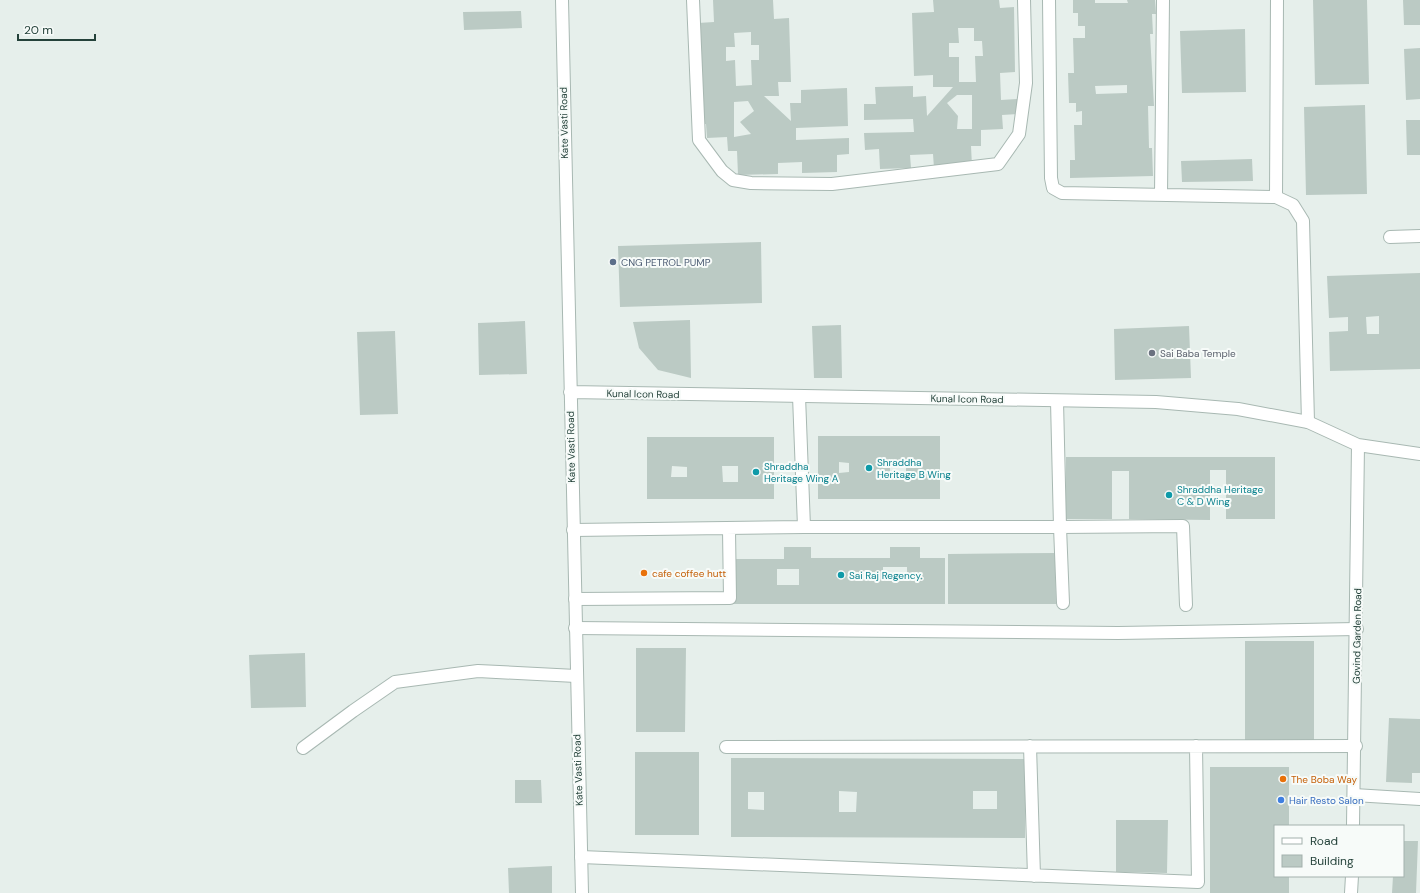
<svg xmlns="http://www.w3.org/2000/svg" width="1420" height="893" font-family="'DM Sans',sans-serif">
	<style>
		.building { fill: #bbcac4; fill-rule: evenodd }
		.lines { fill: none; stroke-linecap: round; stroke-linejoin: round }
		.service-casing { stroke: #a8b8b2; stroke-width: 14 }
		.minor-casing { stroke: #a8b8b2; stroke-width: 14 }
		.tertiary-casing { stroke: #a8b8b2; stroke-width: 14 }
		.service { stroke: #fff; stroke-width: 12 }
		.minor { stroke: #fff; stroke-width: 12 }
		.tertiary { stroke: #fff; stroke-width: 12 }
		.service-dot { fill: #5c6f8a; stroke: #f7fbf9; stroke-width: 1.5 }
		.worship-dot { fill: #6b7280; stroke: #f7fbf9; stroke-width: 1.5 }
		.culture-dot { fill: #0f9aa8; stroke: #f7fbf9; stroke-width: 1.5 }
		.food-dot { fill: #e8710a; stroke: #f7fbf9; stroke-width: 1.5 }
		.shop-dot { fill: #3f7fe0; stroke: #f7fbf9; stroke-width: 1.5 }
		.labels { text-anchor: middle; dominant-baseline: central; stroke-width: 4; stroke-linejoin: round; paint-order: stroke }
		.street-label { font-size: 10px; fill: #24423a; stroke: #f7fbf9 }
		.service-label { font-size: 10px; fill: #4e5e75; stroke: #f7fbf9; text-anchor: start }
		.worship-label { font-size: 10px; fill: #5b616d; stroke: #f7fbf9; text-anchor: start }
		.culture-label { font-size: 10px; fill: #0d838f; stroke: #f7fbf9; text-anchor: start }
		.food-label { font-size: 10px; fill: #c56008; stroke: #f7fbf9; text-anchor: start }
		.shop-label { font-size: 10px; fill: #366cbe; stroke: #f7fbf9; text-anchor: start }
	</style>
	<rect width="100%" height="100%" fill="#e6efeb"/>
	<path class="building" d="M713,0H773L774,19L789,18L791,82H778L779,96H764L791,121L790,103H801V90L847,88L848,126L796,128V140L849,138V154L837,155V172L802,173V162L778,163V174L738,175L737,151H728L727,137L707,138L706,124H700L698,23L714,22ZM751,32V45H759V60H751L752,85L736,86L735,60L726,61V47H735L734,33ZM748,101L754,111L740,122L751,134L734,137V102Z
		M933,0H999L1000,8L1014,7L1015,72L1000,73L1001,100L1017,99L1018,114L1002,115L1003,129L981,130V146H971L972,166L934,168L933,154L910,155L911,168L880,169L879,149L865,150L864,133L914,132L913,119L864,120V104H876L875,87L913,86V97L926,96L927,116L953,87H933V75L914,76L912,13L934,12ZM958,28H974V41H982L983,56H975L976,82H959V57H949V43H959ZM957,95H972V129H957L958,116L947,103Z
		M1073,0H1095V3H1128L1127,0H1155L1156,14H1152L1153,34H1150L1154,106H1148L1149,148H1152L1153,176L1070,178V160H1075L1074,125H1082V111L1076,112V103H1069L1068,73H1074L1073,38H1085V26H1078V13H1073ZM1127,85V93L1096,94L1095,86Z
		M1313,0H1367L1369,84L1315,85Z
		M1403,0H1420V25H1404Z
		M521,11L522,28L464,30L463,12Z
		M1245,29L1246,92L1182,93L1180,31Z
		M1420,48V99L1406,100L1404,49Z
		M1365,105L1367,194L1306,195L1304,107Z
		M1406,120H1420V155H1407Z
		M1252,159L1253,181L1182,182L1181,161Z
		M761,242L762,303L620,307L618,246Z
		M1420,273V369L1330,371L1329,332L1348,331V317L1329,318L1327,276ZM1379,316V334H1367L1366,317Z
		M690,320L691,378L658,370L639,348L633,322Z
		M525,321L527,374L479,375L478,323Z
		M841,325L842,378H814L812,326Z
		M1189,326L1191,378L1115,380L1114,329Z
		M395,331L398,414L360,415L357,332Z
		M818,436H940V499H818ZM839,462L849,463V472L839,473ZM890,463H906V474H890Z
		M647,437H774V499H647ZM672,466L687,467V477H671ZM722,466H738V482H723Z
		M1066,457H1275V519H1226V470H1210V520L1129,519V471H1112V519H1066Z
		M784,547H811V558H890V547H920V558H945V604H733V559H784ZM883,567H907V581H883ZM777,569H799V585H777Z
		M1055,553L1056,604H948V554Z
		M1245,641H1314V741L1245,740Z
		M636,648H686L685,732H636Z
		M305,653L306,707L251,708L249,655Z
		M1389,718L1420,719V773H1412V783L1386,782Z
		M635,752H699V835H635Z
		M731,758L1025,759V838L731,837ZM839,791L857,792L856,812H839ZM973,791H997V809H973ZM748,792H764V810L748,809Z
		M1210,767H1289V826H1275V876H1289V893H1210Z
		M515,780H541L542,803H515Z
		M1116,820H1168L1167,873L1116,872Z
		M1403,841H1418L1416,893H1392L1393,876H1403Z
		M552,866V893H509L508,868Z"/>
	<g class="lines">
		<defs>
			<path id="service" d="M799,396L804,527
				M1057,401L1060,527L1183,526L1186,605
				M573,530L804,527H1060L1063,603
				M575,599L730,598L729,530
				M1030,746L1034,876
				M726,747L1356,746
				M303,748L353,711L395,682L478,671L576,676
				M581,857L1198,882L1196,746"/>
			<path id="minor" d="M693,0L699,140L722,171L733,180L751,183L832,184L998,164L1019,134L1026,83L1024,0
				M1049,0L1051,178L1053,188L1062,193L1276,197L1293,205L1303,221L1308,422
				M1161,195L1163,0
				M1276,197L1277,0
				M1390,237L1420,236
				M575,628L1118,633L1357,629
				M1354,795L1420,799"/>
			<path id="tertiary" d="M562,0L582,893
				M570,392L1156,402L1238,409L1308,422L1358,445L1420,454
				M1353,826L1358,445
				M1351,893L1352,876"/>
		</defs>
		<use href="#service" class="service-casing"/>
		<use href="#minor" class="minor-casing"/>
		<use href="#tertiary" class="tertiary-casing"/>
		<use href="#service" class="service"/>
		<use href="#minor" class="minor"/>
		<use href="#tertiary" class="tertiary"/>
	</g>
	<circle class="service-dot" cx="613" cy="262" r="4"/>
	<circle class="worship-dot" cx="1152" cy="353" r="4"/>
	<g class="culture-dot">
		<circle cx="869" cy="468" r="4"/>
		<circle cx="756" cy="472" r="4"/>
		<circle cx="1169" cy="495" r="4"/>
		<circle cx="841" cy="575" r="4"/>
	</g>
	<g class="food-dot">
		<circle cx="644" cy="573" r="4"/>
		<circle cx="1283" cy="779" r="4"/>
	</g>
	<circle class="shop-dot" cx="1281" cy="800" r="4"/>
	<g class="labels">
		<g class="street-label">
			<text transform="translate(564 123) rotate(-91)">Kate Vasti Road</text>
			<text transform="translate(643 394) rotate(1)">Kunal Icon Road</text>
			<text transform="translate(967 399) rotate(1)">Kunal Icon Road</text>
			<text transform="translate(571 447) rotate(-91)">Kate Vasti Road</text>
			<text transform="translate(1357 636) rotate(-89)">Govind Garden Road</text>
			<text transform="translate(578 770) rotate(-92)">Kate Vasti Road</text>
		</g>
		<g class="service-label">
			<text x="621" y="262">CNG PETROL PUMP</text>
		</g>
		<g class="worship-label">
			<text x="1160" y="353">Sai Baba Temple</text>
		</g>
		<g class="culture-label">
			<text x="877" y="462">Shraddha<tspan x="877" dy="12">Heritage B Wing</tspan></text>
			<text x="764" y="466">Shraddha<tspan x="764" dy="12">Heritage Wing A</tspan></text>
			<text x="1177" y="489">Shraddha Heritage<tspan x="1177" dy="12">C &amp; D Wing</tspan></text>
			<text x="849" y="575">Sai Raj Regency.</text>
		</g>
		<g class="food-label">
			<text x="652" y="573">cafe coffee hutt</text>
			<text x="1291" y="779">The Boba Way</text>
		</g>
		<g class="shop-label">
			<text x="1289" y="800">Hair Resto Salon</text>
		</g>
	</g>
	<rect x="1274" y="825" width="130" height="52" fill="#f7fbf9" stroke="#a3b1ad"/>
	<rect x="1282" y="838" width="20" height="6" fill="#ffffff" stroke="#a3b1ad"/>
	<text x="1310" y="845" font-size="12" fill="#24423a">Road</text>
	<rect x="1282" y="855" width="20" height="12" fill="#bbcac4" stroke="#a3b1ad"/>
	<text x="1310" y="865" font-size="12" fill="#24423a">Building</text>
	<path d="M18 34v6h77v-6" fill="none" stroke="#24423a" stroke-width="2"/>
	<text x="24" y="34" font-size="12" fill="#24423a" stroke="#f7fbf9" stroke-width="3" paint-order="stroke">20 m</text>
</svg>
